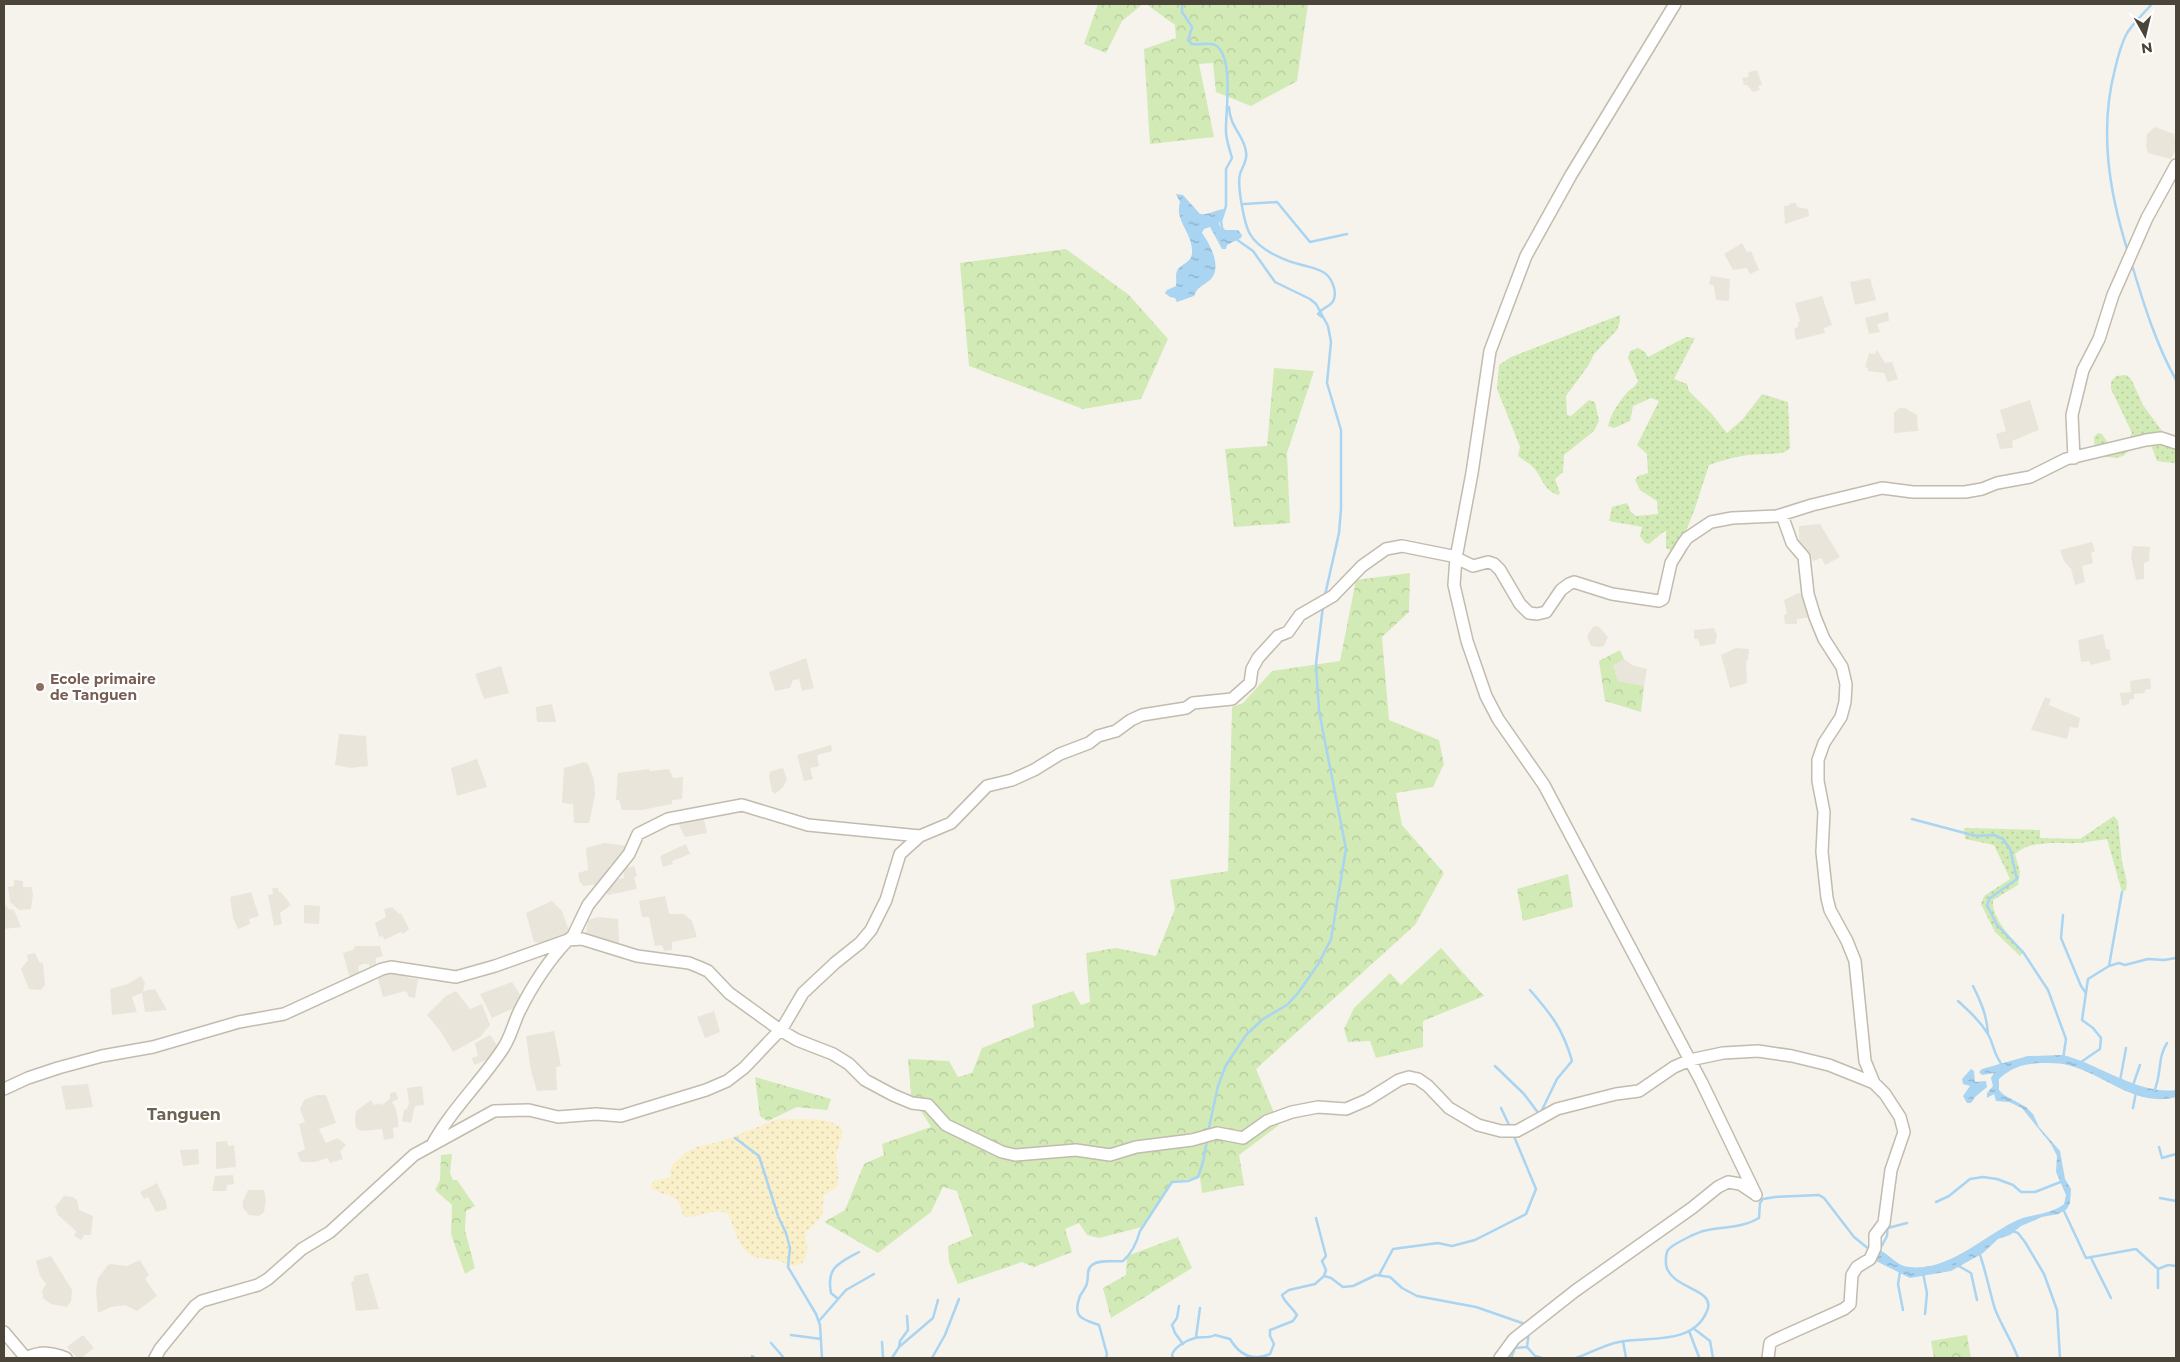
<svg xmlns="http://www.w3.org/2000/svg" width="2180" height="1362" font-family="Montserrat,sans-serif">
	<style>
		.residential { fill: #eae5da }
		.grass { fill: url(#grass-dots) }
		.forest { fill: url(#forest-crowns) }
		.sand { fill: url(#sand-dots) }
		.water { fill: url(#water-ripples) }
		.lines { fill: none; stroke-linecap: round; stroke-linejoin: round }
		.stream { stroke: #a9d4f2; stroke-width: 2.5 }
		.minor-casing { stroke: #c2bbae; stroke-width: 14 }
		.minor { stroke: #fff; stroke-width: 11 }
		.education-dot { fill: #8d6e63; stroke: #fff; stroke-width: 2 }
		.labels { text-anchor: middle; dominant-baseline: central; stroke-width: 4.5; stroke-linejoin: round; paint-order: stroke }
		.education-label { font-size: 14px; font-weight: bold; fill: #785e54; stroke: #fff; text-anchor: start }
		.quarter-label { font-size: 16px; font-weight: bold; fill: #6e6250; stroke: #fff }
	</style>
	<defs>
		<pattern id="grass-dots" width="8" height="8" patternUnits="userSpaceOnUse" patternTransform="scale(1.25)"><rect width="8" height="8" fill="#d2eab5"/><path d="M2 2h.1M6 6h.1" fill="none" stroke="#b6ca9c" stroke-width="1.8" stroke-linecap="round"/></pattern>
		<pattern id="forest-crowns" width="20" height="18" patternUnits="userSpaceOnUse" patternTransform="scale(1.25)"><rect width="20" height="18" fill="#d2eab5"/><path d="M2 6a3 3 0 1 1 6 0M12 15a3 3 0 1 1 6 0" fill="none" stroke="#b6ca9c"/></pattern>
		<pattern id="sand-dots" width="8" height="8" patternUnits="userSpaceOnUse" patternTransform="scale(1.25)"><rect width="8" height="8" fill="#f9efc9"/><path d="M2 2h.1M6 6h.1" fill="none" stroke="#d7cead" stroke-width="1.8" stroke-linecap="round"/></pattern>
		<pattern id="water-ripples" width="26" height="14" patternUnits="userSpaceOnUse" patternTransform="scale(1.25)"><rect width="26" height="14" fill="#a9d4f2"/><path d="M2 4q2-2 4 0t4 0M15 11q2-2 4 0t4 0" fill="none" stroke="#8caec5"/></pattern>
	</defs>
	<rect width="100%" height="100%" fill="#f6f3ec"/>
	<path class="residential" d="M1757,70L1762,85L1758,86L1760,90L1753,92L1747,85H1744L1742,78L1748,77L1749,72Z
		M2155,127L2174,134L2176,149L2171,159L2148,153L2146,147L2147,134Z
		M1790,203H1796L1797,207L1808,209L1809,216L1785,224L1784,206L1790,205Z
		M1742,243L1747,252L1751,251L1759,270L1750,274L1747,268L1733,270L1724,254Z
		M1711,276L1730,279L1729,301L1716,300L1714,286L1709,284Z
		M1870,278L1876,300L1855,305L1850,282Z
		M1822,296L1832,325L1824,328L1825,333L1796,340L1794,329L1798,327V322L1800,321L1795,303Z
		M1888,312L1889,321L1877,324L1880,332L1869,334L1865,318Z
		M1877,350L1885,363L1892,362L1898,379L1888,382L1884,373L1868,371V368L1865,367L1869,353L1875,354Z
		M2030,400L2039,430L2012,441L2013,448L2000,449L1996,434L2006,431L2000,410Z
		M1899,408H1905L1917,415L1918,431L1894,433V413Z
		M1820,524L1840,557L1825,565L1821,558L1813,561L1809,552L1804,553L1799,541V526Z
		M2092,542L2095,551L2091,553L2093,563L2082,566L2085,582L2075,585L2071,569L2064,561L2060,550Z
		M2133,546L2150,547L2149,561L2144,563V579L2136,580L2131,557Z
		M1798,593L1808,594L1815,617L1797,619V624H1785L1784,615L1787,614L1784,600Z
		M1598,626L1608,637L1604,646L1599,647L1591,646L1587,636L1593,627Z
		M1714,628L1717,635L1715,644L1700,646L1698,639H1694V630Z
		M2103,634L2106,649H2109L2111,660L2090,665V661L2081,662L2078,640Z
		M1736,648L1749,649L1748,660L1746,661L1747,683L1730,688L1721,655Z
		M806,658L814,688L802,691L799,679L793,680L790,688L775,691L769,672Z
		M1624,659L1632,665L1647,669L1644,686L1618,681L1613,666Z
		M501,666L509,693L484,699L475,674Z
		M2150,678L2151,689L2145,690V693L2134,694V699L2129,700V704L2122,706L2120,693L2131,692L2130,681Z
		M2045,697L2051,699L2049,705L2080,718L2078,728L2070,727L2067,739L2031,730Z
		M552,704L556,722H537L536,707Z
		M339,734L366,736L368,766L351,768L335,765Z
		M831,745L832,751L817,755L819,766L810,768L813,779L804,781L797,755Z
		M477,759L487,787L457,796L451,768Z
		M584,762L588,764L594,780L595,795L589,823H574L573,804L562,803L564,768Z
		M783,768L787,779L783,787L775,794L772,791L769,776L771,771Z
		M649,769L650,771L669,769L673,778L683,777L682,799L672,800V804L642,810H622L619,800H616L618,773Z
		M703,815L707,833L685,837L677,821Z
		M605,843L627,846V853L618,863L610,865L611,874L599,884L583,886L582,883H580L578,873L588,870L586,848Z
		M686,844L690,854L672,861L673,864L663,867L660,856Z
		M634,866L637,876L634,877L637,889L608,895L603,889L615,880L624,878L623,869Z
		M14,880L23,881V887H31L33,894L31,909L19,910L10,902L8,887L14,886Z
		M272,888H278L279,892H281L291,905L280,913L282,924L274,926L268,895L273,894Z
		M251,892L259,916L249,919L250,924L238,929L233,918L230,897Z
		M665,896L669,914H684L692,921L697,937L672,942V950L664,951L662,945L655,946L649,917H642L639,901Z
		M552,901L562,911L570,934L542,943L534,942L526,913Z
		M6,905L8,909L14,910L21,927L4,929V906Z
		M304,905L320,906L319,924L304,923Z
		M392,907L399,914L401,913L409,929L403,934L401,932L384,940L383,936L379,937L375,923L386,917L384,909Z
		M598,917L618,919L619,945L588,937L586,933L588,920Z
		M355,946H380L383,956L376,958V966L370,967L369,964H362L358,967L360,976L350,979L343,953L353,950Z
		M35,953L39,962L43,963L45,985L41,990L29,989L21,969L28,960L27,955Z
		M384,971L405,974L409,978L418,979L415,998L409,997L406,991L383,997L378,979L379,974Z
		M141,976L145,983L143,991L155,989L167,1010L145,1012L142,993L132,997L137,1012L112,1015L110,989L128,984Z
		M512,982L522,998L517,1002L518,1006L492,1018L480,994Z
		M456,991L470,1009L482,1004L490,1025L480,1037L453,1052L441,1032L427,1015L446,996Z
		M714,1011L720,1032L705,1038L697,1017Z
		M554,1031L561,1066L556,1067L557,1090L537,1091L531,1071L526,1036Z
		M490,1035L499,1048L491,1058L474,1065L472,1058L478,1056L475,1043Z
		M88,1084L93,1107L66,1110L61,1086Z
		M422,1086L424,1105L415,1106L411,1123L402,1121L404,1110L407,1109L409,1103L407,1088Z
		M396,1092L398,1099L392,1102L396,1109L398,1121V1127L393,1128L394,1138L384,1140L382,1129L362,1131L356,1128L355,1119L356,1111L371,1100L374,1105L379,1103L382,1105L390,1099V1093Z
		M317,1095H326L336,1123L319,1129L326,1143L338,1138L346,1145L340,1151L343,1159L330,1163L327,1158L315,1162H301L297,1153L305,1149L299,1124L305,1122L300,1109L304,1100Z
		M227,1141L228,1146L234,1145L236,1167L216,1169V1142Z
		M198,1149L199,1164L183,1166L180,1150Z
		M233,1175L234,1184L227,1185L226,1191H212L215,1176Z
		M157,1183L166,1202L167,1209L156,1212L148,1197L144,1199L140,1192Z
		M248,1190H264L266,1200L264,1212L259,1216L249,1215L243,1208V1201Z
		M64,1196L73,1197L77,1200L79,1210L93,1216L91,1235H84L81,1240L74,1236L76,1231L58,1215L55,1207Z
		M51,1256L72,1290L71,1301L67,1307L51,1304L43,1298L42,1291L46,1284L40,1276L36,1261Z
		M140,1260L149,1275L145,1279L157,1296L137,1311L125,1305L111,1307L98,1313L96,1290L98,1278L108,1265L111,1264L127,1266Z
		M368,1273L379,1309L356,1311L351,1282L354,1281V1276Z
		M83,1335L94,1348L81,1358H77L67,1347Z"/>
	<path class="grass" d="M1620,315V321L1617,330L1594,354L1588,366L1566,396L1567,415L1571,416L1589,400L1595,402L1599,421L1594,431L1564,455L1563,472L1555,479L1560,493L1558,495C1545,490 1544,483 1537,472C1533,465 1524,461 1518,456L1520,447L1497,389L1499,365L1511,357Z
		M1686,337L1695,338L1674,379L1687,384L1689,391L1711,413L1727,433L1743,419L1762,394L1788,402L1790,448C1785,454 1778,453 1771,454C1746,454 1732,457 1709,465L1694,511L1677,553L1666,548V531L1662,533L1649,544L1645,543L1640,536L1642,527L1609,521L1612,507L1627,503L1631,512L1636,516L1658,514L1657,501L1640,490L1635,480L1638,476L1648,473L1647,454L1637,445L1659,401L1651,398L1633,406L1630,421L1614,428L1608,426C1610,416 1618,403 1625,395C1629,389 1635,388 1638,381L1628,358L1630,351L1638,348L1645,352L1648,357Z
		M2126,375L2131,379L2143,405L2176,450V462L2173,463L2157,461L2151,445L2130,450L2123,456L2116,458L2100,456L2094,443V437L2098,433L2102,434L2108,443H2114L2129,438L2132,433L2111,389V382L2116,376Z
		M2114,816L2118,821L2122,862L2127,882L2126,890L2122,892L2107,839C2098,840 2089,842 2080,843C2059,844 2032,839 2015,854L2020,872L2018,885L1993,900C1991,918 2012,938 2023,952L2020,956L1995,932L1981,904L1984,896L2010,879L1994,845L1965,839L1964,828L2040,830V838L2080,839Z"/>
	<path class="forest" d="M1098,4H1143L1122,21L1106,53L1084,44Z
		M1146,4H1308L1297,81L1251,106L1216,92L1213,63L1199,64L1214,137L1150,144L1144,49L1176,38L1175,25Z
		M1066,249L1129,295L1168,339L1141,399L1083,409L969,366L960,263Z
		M1274,368L1314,371L1287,453L1290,523L1234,527L1225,449L1267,446Z
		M1410,573L1409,612L1382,637L1389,720L1439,740L1444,764L1433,787L1396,793L1402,825L1444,873L1415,925L1256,1069L1279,1125L1239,1155L1244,1185L1202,1193L1200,1177L1172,1182L1142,1227L1099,1238L1087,1235L1079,1223L1065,1229L1072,1252L1034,1267L1022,1262L958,1284L949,1262L948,1246L972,1236L957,1191L943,1187L931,1212L878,1253L824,1222L845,1210L864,1164L884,1155L882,1144L931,1127L911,1095L908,1059L949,1061L958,1077L972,1073L982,1048L1034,1027L1032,1005L1073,991L1081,1005L1090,1002L1086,953L1116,948L1156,956L1175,909L1170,880L1228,871L1232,707L1243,703L1272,671L1340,661L1356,580Z
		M1620,650L1624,659L1613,666L1618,681L1644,686L1641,712L1605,701L1599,661Z
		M1568,874L1573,907L1523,921L1517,889Z
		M1441,948L1484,996L1423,1021V1047L1376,1058L1370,1041L1348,1042L1344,1029L1354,1008L1390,973L1401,985Z
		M755,1077L831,1099L827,1110L797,1107L768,1121L760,1116Z
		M452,1154L450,1173L453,1180H457L475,1206L466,1211L465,1231L475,1268L465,1274L451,1234L452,1205L435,1190L440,1180L441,1155Z
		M1178,1237L1192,1268L1111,1318L1103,1288L1126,1275L1127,1256Z
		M1967,1335L1971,1358H1934L1931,1341Z"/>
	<path class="sand" d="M778,1119C795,1120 829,1116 842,1128V1136L836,1154L839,1185L824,1195L822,1216L805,1233C808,1245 811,1266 792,1266C787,1265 782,1261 777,1260C767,1258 752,1260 745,1250C737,1241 733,1226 729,1215C715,1205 698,1220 683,1216C679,1189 666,1200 651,1187L654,1180L670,1178L671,1166L685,1153L697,1147L725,1140Z"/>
	<path class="water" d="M1176,194L1183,195L1200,214C1209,215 1215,210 1224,209L1219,224L1222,230H1238L1242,235L1241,238L1227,245L1226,249H1222L1210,227L1204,229L1202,233C1210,244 1223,268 1210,280C1203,286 1197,287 1194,296L1177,302L1175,298L1170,297L1165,293L1167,290L1176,286C1177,281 1175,275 1177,271C1181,263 1191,263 1192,254C1194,234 1174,221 1180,202Z
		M2063,1055C2099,1064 2139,1095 2176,1090V1097C2136,1108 2104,1074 2068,1065C2059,1063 2050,1063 2041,1063C2024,1064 2012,1067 1999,1079V1090L2004,1095L2026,1107L2033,1114L2039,1127L2060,1151L2065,1179L2071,1189L2070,1203L2067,1209L2058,1214L2042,1217L2021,1226L2010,1235L1998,1239L1983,1253L1951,1271L1910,1278L1874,1260L1880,1250C1890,1255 1897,1266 1909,1267C1950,1272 1985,1234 2020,1219C2034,1214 2052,1214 2064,1204L2066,1195L2056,1172L2057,1156L2051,1144L2022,1108L2009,1102L1996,1101L1994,1094L1987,1098V1093L1993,1086L1991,1078L1994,1073L1982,1075L1979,1072L1982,1069L2028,1056Z
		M1971,1069L1974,1071L1975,1082L1986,1081L1987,1087L1975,1097L1971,1103H1967L1963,1096L1970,1086L1963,1084L1962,1079Z"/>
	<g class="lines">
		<path class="stream" d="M1184,4L1182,6V12L1192,27L1188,40L1192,44C1199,45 1209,42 1215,45C1235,56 1225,114 1226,132C1226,140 1230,150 1232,158L1226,169V206L1221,221L1222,228L1225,232
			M1229,107C1230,128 1244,135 1246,152C1248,160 1242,167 1240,174C1237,185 1244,224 1250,234C1259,250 1285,261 1302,265C1309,267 1316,268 1323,272C1331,276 1337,290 1334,299C1332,307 1322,307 1318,314L1322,317
			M1244,204L1277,202L1310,242L1347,234
			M1236,239L1253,251L1275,282L1310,299L1316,304L1328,326L1331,342L1327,383L1341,430V509L1339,533L1325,595
			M2128,252C2109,192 2099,130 2115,69C2118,56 2121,44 2127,33C2134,22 2144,13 2152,4
			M2132,265C2144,305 2156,344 2176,380
			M1912,819L1976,836L1994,835L2003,839L2010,849L2017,879L1990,898L1987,905L1997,925L2023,952L2048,990L2066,1039L2063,1059
			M2063,915L2061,938L2081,986L2086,993
			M2109,966L2122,892
			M1973,986C1981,1002 1987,1016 1988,1034
			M1530,990C1551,1014 1563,1029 1572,1061L1557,1079L1541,1112
			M1958,1001C1969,1011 1980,1021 1988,1034C1995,1047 1993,1054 2003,1066
			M2081,1062L2100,1049L2101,1038L2093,1028L2082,1020L2088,979L2109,966L2119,963L2125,965L2148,959L2164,960L2176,958
			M1495,1066L1524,1094L1539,1114
			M2120,1081L2126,1048
			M2133,1085L2140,1065
			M2154,1091C2162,1076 2157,1058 2167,1043
			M1501,1108L1510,1127
			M2133,1108L2136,1092
			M1208,1132L1218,1086L1226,1065L1246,1035L1263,1019L1287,1005L1298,993L1319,963L1331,939L1346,849L1319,711L1316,664L1323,606
			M735,1138L759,1156L778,1216L786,1233L790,1248L788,1267L816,1314L820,1325L822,1358
			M2159,1147L2162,1158L2176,1154
			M2160,1198L2176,1201
			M1936,1202L1949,1196L1970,1179L1983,1177L1997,1179L2013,1185L2021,1192H2035L2063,1181
			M2063,1209L2086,1258L2136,1249L2158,1269L2168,1265L2176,1266
			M1316,1218L1326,1256L1322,1261L1326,1270L1324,1276
			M1888,1228L1907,1223
			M2010,1230L2018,1233L2025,1242L2044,1274L2057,1310L2060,1358
			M1880,1249L1887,1236L1888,1224
			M1979,1252C1986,1271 1989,1290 1995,1309C2002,1327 2012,1341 2018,1358
			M2091,1258L2111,1298
			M1957,1265L1971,1273L1977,1300
			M1900,1272L1898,1284L1903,1310
			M1923,1273L1927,1293L1925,1314
			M1379,1275L1393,1249L1438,1243L1452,1246L1475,1240L1526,1214L1536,1189L1513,1134
			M2158,1288V1269
			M838,1299L831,1293C826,1267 839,1263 859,1252
			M1179,1306L1177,1318L1172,1325L1175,1333L1183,1344
			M819,1321L846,1290L874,1274
			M1693,1328L1710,1341L1713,1358
			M1529,1331L1527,1347L1535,1356L1542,1358
			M1689,1331L1699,1357
			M791,1335L821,1339
			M1196,1337L1200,1308
			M1623,1341L1626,1358
			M882,1342L883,1358
			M771,1343L784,1358
			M899,1347L900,1341L908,1330L907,1316
			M752,1356L755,1358
			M892,1358L899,1347L933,1318L938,1300
			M932,1358L945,1335L959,1299
			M1106,1358L1107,1354L1099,1325C1082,1319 1072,1318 1080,1296C1082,1292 1086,1288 1087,1283C1089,1276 1086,1269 1092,1265C1099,1259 1114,1262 1123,1261C1132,1253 1137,1242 1140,1231L1172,1182L1188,1181L1198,1177L1203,1162L1207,1140
			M1173,1358L1172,1355C1174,1347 1187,1340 1195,1338C1202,1336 1208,1339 1215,1335L1230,1339C1239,1354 1252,1362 1270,1354L1274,1344L1270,1336V1330L1293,1321L1297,1315C1292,1307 1285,1303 1282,1295L1289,1290L1315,1284L1324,1276L1331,1278L1343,1287L1353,1286L1376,1275L1390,1277L1402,1288L1417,1296L1476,1307L1525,1324L1527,1326
			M1511,1358L1515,1348L1527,1347
			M1576,1358C1590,1353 1604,1345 1619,1342C1647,1336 1693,1346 1707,1311C1717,1288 1671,1290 1666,1265C1666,1260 1665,1255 1668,1250C1671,1246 1679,1242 1683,1240C1691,1236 1699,1231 1708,1230C1725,1227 1744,1227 1759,1218L1760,1203L1763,1199L1775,1197L1819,1195L1824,1198L1854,1237L1870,1250"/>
		<defs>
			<path id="minor" d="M1675,4L1571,175L1526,256L1490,351L1472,473L1456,558L1454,585L1467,641L1486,696L1498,719L1544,785L1702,1083L1756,1195
				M2074,458L2072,415L2083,370L2099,339L2113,295L2147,218L2176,165
				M4,1089L28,1078L58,1068L102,1056L153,1047L239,1022L284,1014L382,969L391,967L456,977L495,966L568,940L573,936L588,905L629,854L638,834L668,819L742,805L808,825L920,836L951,823L987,786L1012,780L1034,770L1060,754L1089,743L1098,736L1116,731L1131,720L1142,715L1186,708L1193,703L1232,699L1250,683L1252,669L1258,658L1278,636L1288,632L1300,615L1333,596L1362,566L1386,549L1402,546L1452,556L1473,566L1488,562L1494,564L1500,570L1520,604L1529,613L1537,614L1546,612L1561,590L1569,584L1574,582L1612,594L1659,601L1663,599L1671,563L1682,545L1687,538L1711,522L1732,518L1777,516L1812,505L1882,488L1913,492H1965L1982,489L1997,483L2030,477L2066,459L2146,440L2161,438L2176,443
				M432,1145C451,1110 480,1083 502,1050C510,1039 513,1025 519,1012C532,986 548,961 568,940L582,939L637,956L689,963L699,967L708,971L729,993L780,1030L797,1040L833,1054L849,1064L865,1080L893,1095L912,1103L928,1105L946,1125L1002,1152L1015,1155L1076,1150L1110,1155L1136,1147L1192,1140L1217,1133L1243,1138L1267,1121L1292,1112L1318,1107L1346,1109L1367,1100L1399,1080L1409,1077L1418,1079L1428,1086L1449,1108L1478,1125L1501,1131H1517L1557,1109L1616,1094L1639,1091L1674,1067L1690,1060L1723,1053L1758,1051L1792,1056L1829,1065L1874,1083
				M4,1332L26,1358
				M26,1358C41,1351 51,1352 66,1358
				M155,1358L160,1349L195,1306L202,1301L258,1285L268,1279L302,1249L330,1232L414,1155L494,1111L529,1110L558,1117L596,1114L621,1116L706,1090L727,1081L744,1068L783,1027L803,993L835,963L860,943L871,930L886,900L900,854L920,836
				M1500,1358L1514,1339L1575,1291L1692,1208L1718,1187L1728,1182L1740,1184L1755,1194
				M1768,1358L1770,1343L1775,1340L1844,1309L1850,1304L1852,1275L1857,1267L1870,1259L1875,1248V1235L1884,1223L1891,1170L1904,1132L1900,1117L1885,1094L1874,1083L1865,1061L1855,961L1847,941L1830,910L1827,898L1822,852L1824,812L1818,781V760L1824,743L1841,717L1845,702L1846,684L1842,667L1824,639L1815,617L1808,594L1804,557L1792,543L1782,515"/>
		</defs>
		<use href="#minor" class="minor-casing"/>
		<use href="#minor" class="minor"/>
	</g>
	<circle class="education-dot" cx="40" cy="687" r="5"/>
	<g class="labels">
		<g class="education-label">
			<text x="50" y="679">Ecole primaire<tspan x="50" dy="16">de Tanguen</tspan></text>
		</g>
		<g class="quarter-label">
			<text x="184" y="1114">Tanguen</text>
		</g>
	</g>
	<rect width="2180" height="1362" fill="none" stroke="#4b4439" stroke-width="10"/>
	<g transform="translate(2145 35) rotate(172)" stroke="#ffffff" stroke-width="4" paint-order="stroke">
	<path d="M0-4L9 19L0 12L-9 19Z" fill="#4b4439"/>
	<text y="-8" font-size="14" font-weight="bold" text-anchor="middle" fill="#4b4439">N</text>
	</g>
</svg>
